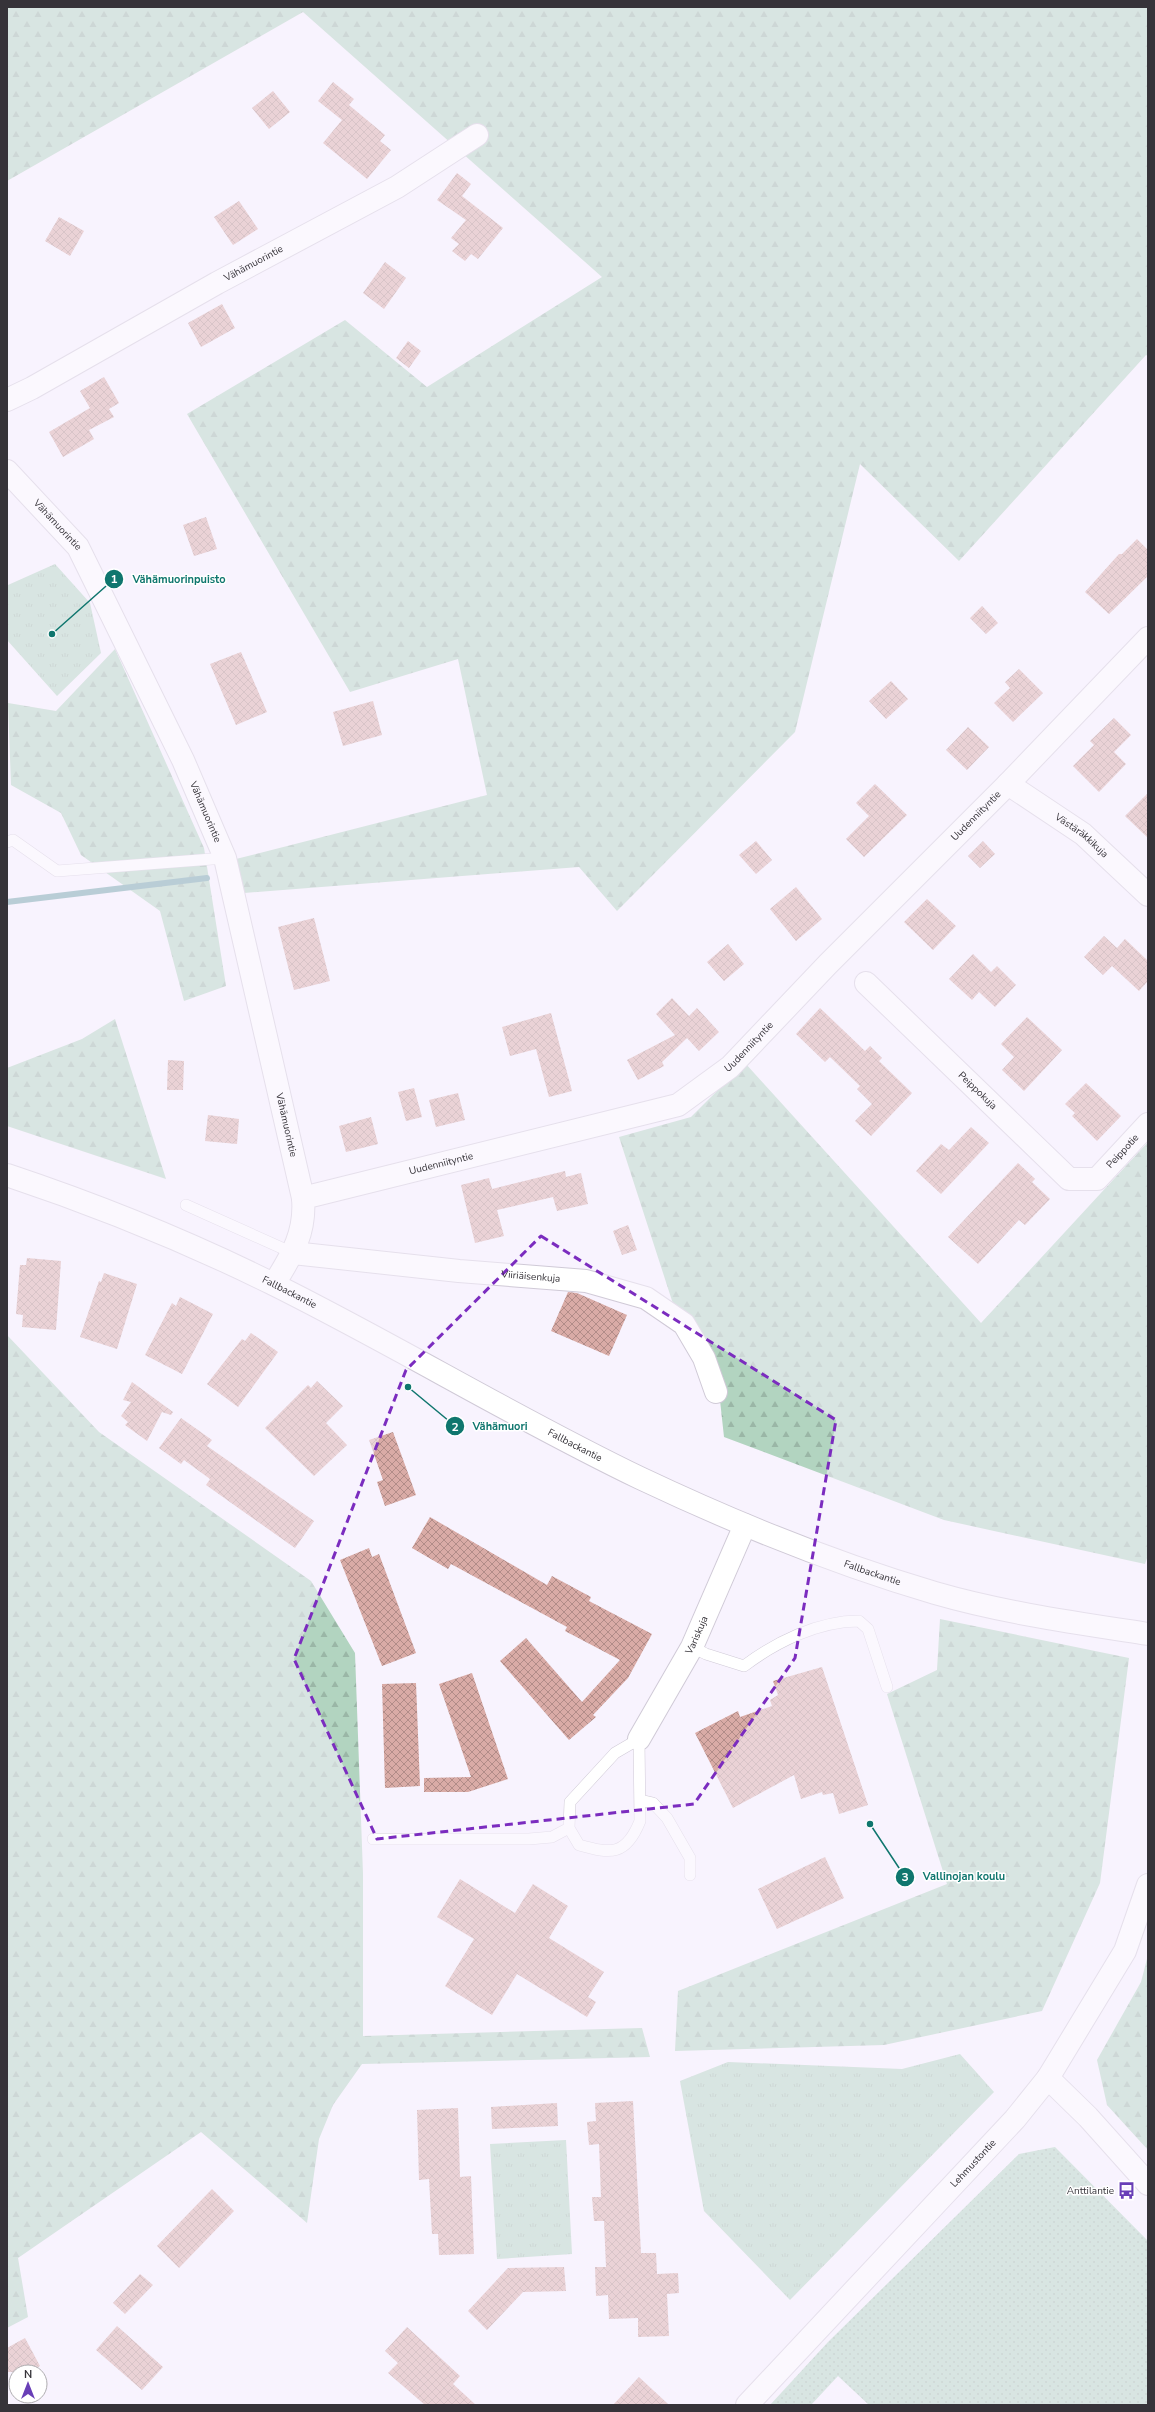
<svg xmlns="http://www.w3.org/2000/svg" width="1155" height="2412" font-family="'Nunito Sans',sans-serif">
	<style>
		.grass { fill: url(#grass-dots) }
		.forest { fill: url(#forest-firs) }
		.park { fill: url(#park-tufts) }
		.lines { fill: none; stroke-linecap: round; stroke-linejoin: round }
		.stream { stroke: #6ea0a7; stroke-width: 6 }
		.building { fill: url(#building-cross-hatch) }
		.service-casing { stroke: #d0cad7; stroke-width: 12 }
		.minor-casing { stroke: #d0cad7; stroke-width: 24 }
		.tertiary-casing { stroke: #d0cad7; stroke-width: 24 }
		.secondary-casing { stroke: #d0cad7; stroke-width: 24 }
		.service { stroke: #fff; stroke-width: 11 }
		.minor { stroke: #fff; stroke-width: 22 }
		.tertiary { stroke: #fff; stroke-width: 22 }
		.secondary { stroke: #fff; stroke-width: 22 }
		.marked { fill: none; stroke: #7b2cbf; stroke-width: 3; stroke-dasharray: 8 5; stroke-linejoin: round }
		.labels { text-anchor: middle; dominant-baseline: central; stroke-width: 3; stroke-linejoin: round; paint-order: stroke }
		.street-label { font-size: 10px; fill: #363339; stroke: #fff }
		.poi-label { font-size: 10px; fill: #363339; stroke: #fff; text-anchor: end }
		.leader { fill: none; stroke: #0f766e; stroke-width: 1.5 }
		.callout-dot { fill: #0f766e; stroke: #fff; stroke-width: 1.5 }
		.mark-label { font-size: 12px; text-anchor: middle; font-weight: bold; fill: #fff }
		.callout-label { font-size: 11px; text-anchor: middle; font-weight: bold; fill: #0f766e; stroke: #fff; stroke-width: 3; stroke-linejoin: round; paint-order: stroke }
	</style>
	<defs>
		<pattern id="grass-dots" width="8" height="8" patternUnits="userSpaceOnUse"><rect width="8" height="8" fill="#b2d4c0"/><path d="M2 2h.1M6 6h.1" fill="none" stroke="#9ab6a6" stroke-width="1.8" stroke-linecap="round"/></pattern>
		<pattern id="forest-firs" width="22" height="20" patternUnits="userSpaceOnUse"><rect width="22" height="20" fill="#b2d4c0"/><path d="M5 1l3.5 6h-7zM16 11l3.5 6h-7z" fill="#9ab6a6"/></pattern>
		<pattern id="park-tufts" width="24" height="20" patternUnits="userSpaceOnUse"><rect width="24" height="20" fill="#b2d4c0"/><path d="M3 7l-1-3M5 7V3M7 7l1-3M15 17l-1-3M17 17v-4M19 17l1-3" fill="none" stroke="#9ab6a6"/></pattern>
		<pattern id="building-cross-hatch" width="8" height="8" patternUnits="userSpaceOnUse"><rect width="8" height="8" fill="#d9aba6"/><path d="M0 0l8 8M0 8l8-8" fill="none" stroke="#b18c88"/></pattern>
	</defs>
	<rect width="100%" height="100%" fill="#f8f3fe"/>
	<path class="grass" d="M1055,2147L1148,2241V2405H869L838,2376L811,2405H770L828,2342L1019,2154Z"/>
	<path class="forest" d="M7,7H1148V356L1146,355L959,561L860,464L795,732L617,911L579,867L244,893L236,859L487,795L458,659L350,692L187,414L345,320L427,387L602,277L303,12L7,181Z
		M115,649L204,848L226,986L184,1001L160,911L81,855L61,813L11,785L8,703L56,711Z
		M115,1019L166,1179L7,1126V1068L82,1039Z
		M745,1063L981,1323L1148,1142V1555L1145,1564L944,1520L724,1437L719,1391L676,1313L619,1137L691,1117Z
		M7,1335L99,1432L311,1581L355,1653L363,1874V2036L642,2028L650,2057L362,2064L333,2105L319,2139L307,2223L201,2132L18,2258L28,2317L7,2328Z
		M940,1619L1129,1658L1100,1883L1042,2011L884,2045L675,2051L678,1991L947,1884L887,1694L937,1670Z
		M1148,1955V2150L1107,2105L1097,2060L1141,1982Z"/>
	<path class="park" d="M55,564L90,603L101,653L57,696L7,640L8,585Z
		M960,2054L994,2092L790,2300L704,2211L680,2081L728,2062L902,2069Z
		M566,2140L572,2254L497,2259L490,2144Z"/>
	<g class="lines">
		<path class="stream" d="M7,902L207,878"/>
	</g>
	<path class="building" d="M333,82L354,99L349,105L385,135L380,141L391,150L367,179L323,143L342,120L318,101Z
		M273,91L290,112L269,129L252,108Z
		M457,173L471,184L462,196L503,228L478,259L471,254L465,261L452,251L459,244L451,238L466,220L437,200Z
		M239,201L258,229L233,245L214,217Z
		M59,217L84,231L70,256L45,241Z
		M385,262L406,278L384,309L363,293Z
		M222,304L235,328L201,347L188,323Z
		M408,341L421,351L409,368L396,358Z
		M104,377L119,403L109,409L114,417L89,430L94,439L63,457L49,432L90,408L80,391Z
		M206,517L217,549L194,556L183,525Z
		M1137,539L1148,550V576L1109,614L1085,592L1119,554H1122Z
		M982,606L998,623L986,634L970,618Z
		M241,652L267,712L236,725L210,664Z
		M1019,669L1043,693L1013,722L994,703L1010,688L1005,682Z
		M891,681L908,699L886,719L869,701Z
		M373,701L382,735L343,746L333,712Z
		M1114,718L1131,735L1114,752L1126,764L1099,792L1073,766L1094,745L1090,741Z
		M968,727L989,747L967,770L946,750Z
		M875,784L907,815L864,857L846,839L869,816L856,803Z
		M1148,793V838L1125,816Z
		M756,841L772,860L756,874L739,855Z
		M983,841L995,854L980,868L968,856Z
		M796,887L822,919L796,941L770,909Z
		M927,899L956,926L933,950L904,922Z
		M314,918L330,981L294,990L278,927Z
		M1104,936L1117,948L1125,939L1148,961V981L1139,991L1112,966L1103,975L1084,957Z
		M728,944L744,964L724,981L707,962Z
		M973,954L991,972L997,966L1016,985L995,1007L979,992L972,1000L949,979Z
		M672,998L689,1016L697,1008L719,1032L699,1051L687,1038L662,1062L664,1066L638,1080L627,1060L675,1035L656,1014Z
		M820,1008L865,1051L870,1046L882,1058L879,1061L912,1093L871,1136L855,1121L872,1104L857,1089L860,1086L830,1057L825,1062L796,1034Z
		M551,1013L572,1091L549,1097L536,1049L510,1056L502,1027Z
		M1027,1017L1062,1050L1024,1091L1002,1070L1014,1057L1001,1044Z
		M168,1060L184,1061L183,1090H167Z
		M1086,1083L1121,1116L1097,1141L1072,1116L1075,1113L1065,1104Z
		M414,1088L422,1117L406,1121L398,1092Z
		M458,1093L465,1120L436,1127L429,1100Z
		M208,1115L239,1119L237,1144L205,1141Z
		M371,1117L378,1144L346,1152L339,1126Z
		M971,1127L989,1143L941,1194L916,1171L941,1144L949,1150Z
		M1018,1163L1035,1179L1032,1182L1050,1199L1025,1225L1019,1220L978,1264L948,1237Z
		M565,1171L566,1177L581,1173L588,1204L557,1211L553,1197L497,1210L504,1236L475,1243L461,1185L489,1178L492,1189Z
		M628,1225L637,1250L622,1255L613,1231Z
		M27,1258L61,1261L56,1330L22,1327L23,1315L16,1314L20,1265H26Z
		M104,1273L137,1284L117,1349L80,1337L99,1281L101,1282Z
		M568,1292L577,1293L627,1315L609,1356L551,1331Z
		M180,1297L213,1314L182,1374L145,1355L172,1303L176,1306Z
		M251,1333L278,1352L238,1407L207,1384L242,1339L245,1341Z
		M317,1381L343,1406L326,1423L347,1445L314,1476L265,1428L308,1385L311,1388Z
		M132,1382L173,1412L171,1415L162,1412L147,1441L125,1425L128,1422L121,1416L131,1402L123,1400Z
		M181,1418L212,1440L207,1446L314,1521L295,1548L206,1485L210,1479L184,1460L181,1464L159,1448Z
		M393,1432L416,1495L385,1506L377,1482L383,1480L369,1440Z
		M430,1517L547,1585L552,1576L591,1597L589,1601L652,1634L628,1678L593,1715L596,1717L569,1740L500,1661L526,1638L582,1702L620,1660L565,1631L567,1627L451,1564L448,1569L412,1548Z
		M369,1548L372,1557L379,1554L416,1653L382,1666L340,1560Z
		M822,1667L868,1805L839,1814L833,1793L823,1795L822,1792L801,1799L794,1775L733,1808L695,1733L738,1711L740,1717L772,1706L770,1700L778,1695L773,1681Z
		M472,1673L508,1779L468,1792H424V1778L471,1777L439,1684Z
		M416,1683L420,1786L385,1788L382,1684Z
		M825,1857L844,1898L777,1929L758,1889Z
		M460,1879L515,1913L533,1884L568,1906L549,1938L604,1972L588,1997L596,2002L587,2017L517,1974L492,2015L445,1986L474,1939L437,1917Z
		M633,2101L641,2253H656L657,2274L678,2273L679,2293L667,2294L669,2336L638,2337V2318L609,2319L608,2295L596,2296L595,2267H606L604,2221H594L592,2197H601L599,2144L589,2145L587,2122L596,2121L595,2103Z
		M557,2103L558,2126L492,2129L491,2107Z
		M458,2108L460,2177L471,2176L474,2254L439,2255L438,2234H432L429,2179L419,2180L417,2110Z
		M212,2189L234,2211L179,2268L157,2246Z
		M564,2267L566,2291L523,2292L487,2330L468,2311L508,2268Z
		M140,2274L153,2285L125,2314L113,2303Z
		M117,2326L163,2367L142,2390L96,2350Z
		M407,2327L460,2376L453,2384L476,2405H425L388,2373L398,2363L385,2351Z
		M25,2338L40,2366L29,2372H7V2348Z
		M639,2377L669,2405H613Z"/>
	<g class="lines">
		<defs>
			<path id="service" d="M7,842L13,840L57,871L225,858
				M186,1205L293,1253
				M692,1647L706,1654L744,1666C776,1642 818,1621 859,1621L868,1629L887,1687
				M639,1739L640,1821C626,1856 611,1854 579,1845L569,1828L570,1802L615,1753Z
				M640,1800L653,1803L667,1818L690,1858V1875
				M373,1839H529L552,1837L569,1828"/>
			<g id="minor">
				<path id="s1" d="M7,400L32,388L217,283L397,187L477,135"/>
				<path id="s2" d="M7,471L78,547L183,760L225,858L303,1198"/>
				<path id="s3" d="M1008,784L1083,834L1148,895"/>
				<path id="s4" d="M866,983L1069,1179H1097L1148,1124"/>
				<path id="s5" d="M293,1253L459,1271L586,1281L646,1298L684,1324L704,1358L716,1392"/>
				<path id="s6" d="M274,1284C292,1255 306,1233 303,1198L678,1105L730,1067L828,964L1008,784L1148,638"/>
				<path id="s7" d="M639,1739L692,1647L745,1525"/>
			</g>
			<g id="tertiary">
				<path id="s8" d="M7,1175C97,1205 186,1241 271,1283C396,1345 515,1418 640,1478C735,1523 833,1563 935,1593C1004,1613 1077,1623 1148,1634"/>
				<path d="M1048,2078L1088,2117L1148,2184"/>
			</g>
			<g id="secondary">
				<path id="s9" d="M747,2405L1015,2119L1048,2078L1125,1951L1148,1885"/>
			</g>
		</defs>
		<use href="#service" class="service-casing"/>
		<use href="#minor" class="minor-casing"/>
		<use href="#tertiary" class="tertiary-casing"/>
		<use href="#secondary" class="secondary-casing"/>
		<use href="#service" class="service"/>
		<use href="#minor" class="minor"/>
		<use href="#tertiary" class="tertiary"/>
		<use href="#secondary" class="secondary"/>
	</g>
	<path d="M0 0H1155V2412H0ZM541,1236L836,1420L795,1658L694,1804L377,1839L294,1659L406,1370Z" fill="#f8f3fe" fill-opacity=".55" fill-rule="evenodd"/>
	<path class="marked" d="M541,1236L836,1420L795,1658L694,1804L377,1839L294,1659L406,1370Z"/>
	<defs>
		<symbol id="bus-bare" viewBox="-9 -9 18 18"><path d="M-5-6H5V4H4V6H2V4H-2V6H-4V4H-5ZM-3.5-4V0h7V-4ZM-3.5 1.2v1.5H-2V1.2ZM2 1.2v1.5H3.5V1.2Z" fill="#693fb7" stroke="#fff" stroke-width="2.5" paint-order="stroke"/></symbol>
	</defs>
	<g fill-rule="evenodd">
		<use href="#bus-bare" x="1114" y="2178" width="25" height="25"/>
	</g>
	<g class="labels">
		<g class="street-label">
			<text stroke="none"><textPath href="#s1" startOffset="282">Vähämuorintie</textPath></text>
			<text stroke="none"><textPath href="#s2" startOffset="74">Vähämuorintie</textPath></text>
			<text stroke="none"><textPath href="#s2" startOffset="398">Vähämuorintie</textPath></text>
			<text stroke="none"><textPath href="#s6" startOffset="895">Uudenniityntie</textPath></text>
			<text stroke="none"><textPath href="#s3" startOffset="90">Västäräkkikuja</textPath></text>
			<text stroke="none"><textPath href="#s6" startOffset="571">Uudenniityntie</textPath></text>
			<text stroke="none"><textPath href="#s4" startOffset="155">Peippokuja</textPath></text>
			<text stroke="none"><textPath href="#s2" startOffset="722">Vähämuorintie</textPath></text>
			<text stroke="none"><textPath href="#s4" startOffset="348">Peippotie</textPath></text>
			<text stroke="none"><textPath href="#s6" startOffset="235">Uudenniityntie</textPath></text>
			<text stroke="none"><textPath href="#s5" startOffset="239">Viiriäisenkuja</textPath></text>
			<text stroke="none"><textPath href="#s8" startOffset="306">Fallbackantie</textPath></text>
			<text stroke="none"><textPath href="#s8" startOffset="630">Fallbackantie</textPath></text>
			<text stroke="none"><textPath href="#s8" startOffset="954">Fallbackantie</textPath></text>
			<text stroke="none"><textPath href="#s7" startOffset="119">Variskuja</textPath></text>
			<text stroke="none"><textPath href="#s9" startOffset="331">Lehmustontie</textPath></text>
		</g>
		<g class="poi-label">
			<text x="1114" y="2191">Anttilantie</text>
		</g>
	</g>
	<path class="leader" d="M52 634L114 579M408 1387L455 1426M870 1824L905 1877"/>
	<g class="callout-dot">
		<circle cx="52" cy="634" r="4"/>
		<circle cx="408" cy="1387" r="4"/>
		<circle cx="870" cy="1824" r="4"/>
		<circle cx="114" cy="579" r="10"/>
		<circle cx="455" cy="1426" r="10"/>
		<circle cx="905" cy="1877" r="10"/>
	</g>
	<g class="mark-label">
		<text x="114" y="583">1</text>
		<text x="455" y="1431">2</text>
		<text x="905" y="1881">3</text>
	</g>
	<g class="callout-label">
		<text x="179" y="583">Vähämuorinpuisto</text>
		<text x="500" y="1430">Vähämuori</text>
		<text x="964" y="1880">Vallinojan koulu</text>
	</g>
	<rect width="1155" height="2412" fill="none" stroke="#363339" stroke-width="16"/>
	<g transform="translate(28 2384)"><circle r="19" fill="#ffffff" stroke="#afadb0"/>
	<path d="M0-3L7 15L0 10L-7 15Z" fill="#693fb7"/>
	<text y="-6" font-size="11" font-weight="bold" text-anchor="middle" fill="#363339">N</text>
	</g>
</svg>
